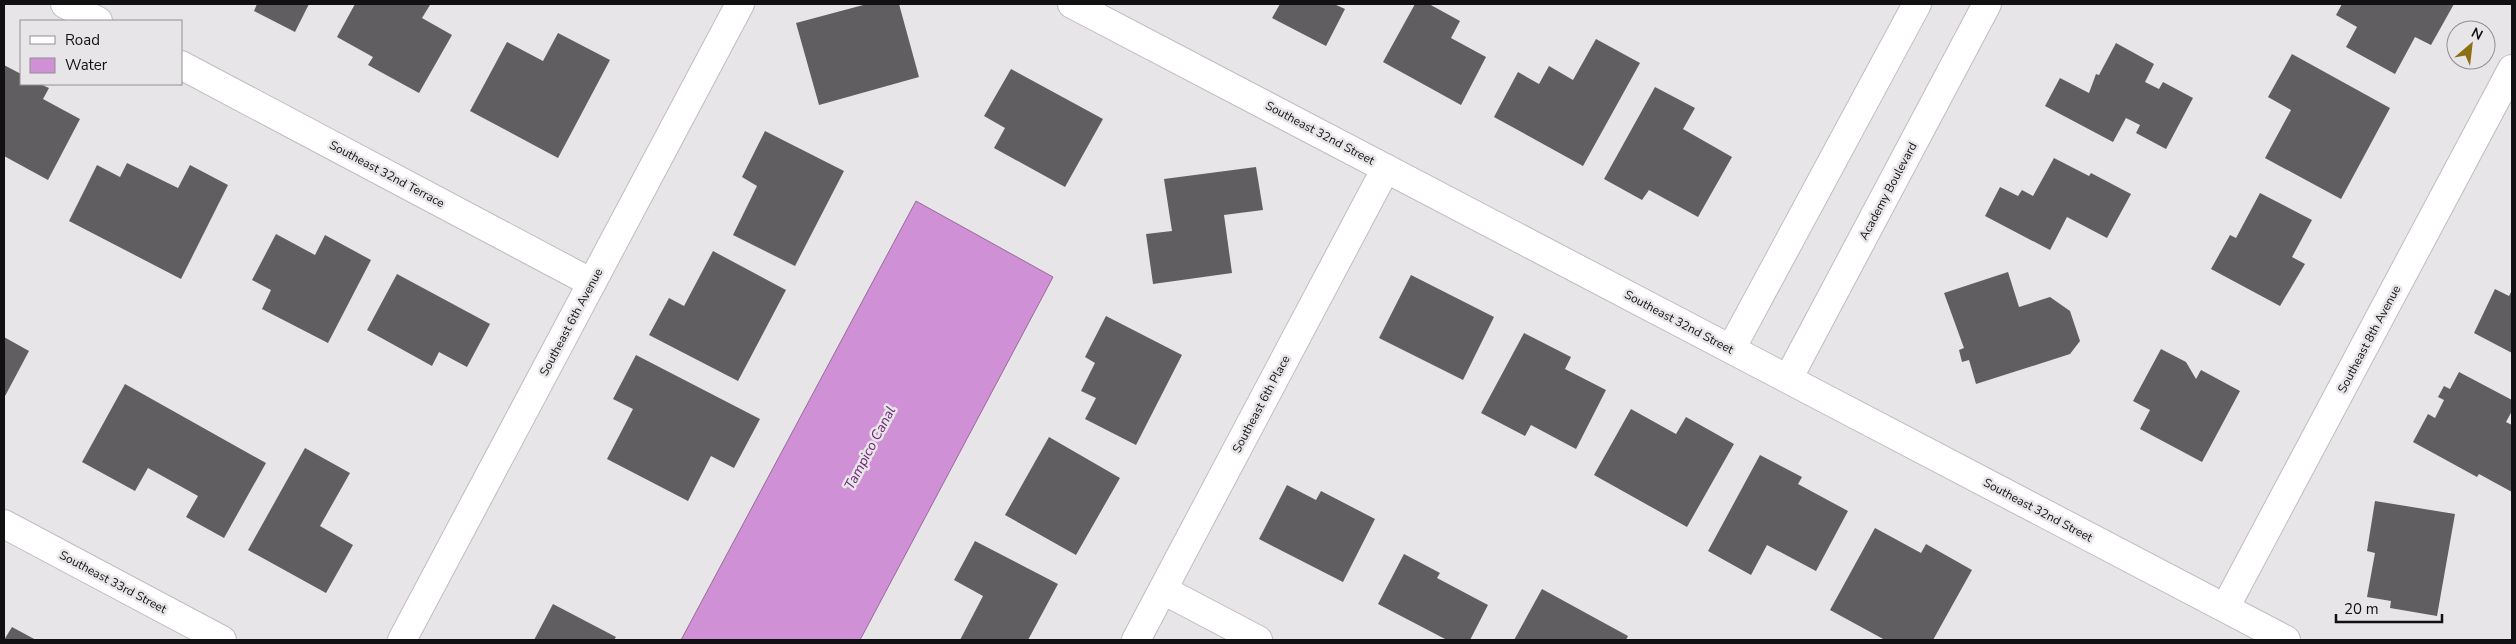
<svg xmlns="http://www.w3.org/2000/svg" width="2516" height="644" font-family="'Nunito Sans',sans-serif">
	<style>
		.water { fill: #cf90d5; stroke: #966a9a }
		.building { fill: #615e61 }
		.lines { fill: none; stroke-linecap: round; stroke-linejoin: round }
		.street-casing { stroke: #c0bcc0; stroke-width: 30 }
		.street { stroke: #fff; stroke-width: 28 }
		.labels { text-anchor: middle; dominant-baseline: central; stroke-width: 5; stroke-linejoin: round; paint-order: stroke }
		.street-label { font-size: 12px; fill: #111012; stroke: #e8e5e8 }
		.water-label { font-size: 14px; font-style: italic; fill: #702678; stroke: #e8e5e8 }
	</style>
	<rect width="100%" height="100%" fill="#e8e5e8"/>
	<path class="water" d="M916,201L1053,277L860,640H681Z"/>
	<path class="building" d="M257,4H309L295,32L254,11Z
		M355,4H427L430,5L422,18L452,35L419,93L368,65L373,57L337,37Z
		M867,4H899L919,77L819,105L796,23Z
		M1280,4H1334L1345,9L1326,46L1272,18Z
		M1415,4H1429L1460,21L1451,38L1486,57L1461,105L1383,62Z
		M2342,4H2454L2431,45L2415,37L2395,74L2346,47L2357,27L2336,15Z
		M558,33L610,60L558,158L470,111L507,42L543,61Z
		M1596,39L1640,63L1583,166L1494,117L1518,72L1539,84L1549,66L1573,80Z
		M2116,43L2154,64L2145,82L2159,89L2163,82L2193,98L2166,149L2136,133L2140,125L2126,118L2113,142L2045,106L2060,78L2089,93L2096,74L2099,75Z
		M2292,54L2390,108L2341,199L2265,158L2291,110L2268,97Z
		M4,65L21,74V84H40L49,88L43,99L80,119L48,180L4,156Z
		M1011,69L1103,119L1065,187L994,148L1005,128L984,116Z
		M1655,87L1695,108L1683,129L1732,157L1698,217L1649,190L1642,200L1604,179Z
		M765,131L844,171L795,266L733,235L757,186L742,177Z
		M2054,158L2089,176L2091,173L2131,194L2107,238L2067,217L2050,250L1985,216L2000,187L2018,196L2022,190L2033,196Z
		M127,163L178,188L190,165L228,185L181,279L69,221L97,165L120,177Z
		M1256,167L1263,210L1224,215L1232,273L1153,284L1146,234L1172,231L1164,179Z
		M2260,193L2312,220L2292,257L2305,264L2280,306L2211,269L2230,235L2236,238Z
		M276,234L315,255L325,235L371,260L328,343L262,309L271,290L252,280Z
		M713,251L786,290L738,381L649,335L669,298L684,306Z
		M2008,272L2019,307L2050,297L2070,311L2080,341L2070,354L1976,384L1969,360L1962,362L1959,350L1964,348L1944,293Z
		M397,274L490,324L467,367L439,352L432,366L367,330Z
		M1411,275L1494,317L1463,380L1379,338Z
		M2495,289L2509,296L2512,290V353L2474,333Z
		M1106,316L1182,355L1136,445L1085,419L1096,398L1081,391L1095,363L1085,357Z
		M1524,333L1571,357L1565,369L1606,390L1576,449L1531,425L1525,436L1481,413Z
		M4,337L29,351L4,398Z
		M2161,349L2186,362L2196,379L2201,370L2240,391L2202,462L2140,429L2150,410L2133,401Z
		M636,355L760,419L734,468L711,456L688,501L607,459L633,409L613,399Z
		M2459,372L2512,400V411L2506,422L2512,425V492L2479,474L2477,477L2413,442L2428,414L2435,418L2444,400L2438,397L2444,386L2450,389Z
		M125,384L266,463L224,538L186,517L198,496L148,468L135,491L82,462Z
		M1631,409L1676,434L1686,417L1734,444L1687,527L1594,475Z
		M1049,437L1120,478L1076,555L1005,515Z
		M305,448L350,473L320,526L353,545L326,593L248,550Z
		M1760,455L1802,477L1798,484L1848,511L1816,571L1767,545L1751,575L1708,551Z
		M1287,485L1316,500L1321,491L1375,519L1343,582L1259,539Z
		M2375,501L2455,514L2437,616L2390,608L2391,601L2367,597L2375,553L2367,551Z
		M1875,528L1921,553L1926,544L1972,570L1933,640H1885L1830,610Z
		M975,541L1058,584L1028,640H960L983,596L954,580Z
		M1404,554L1440,573L1437,578L1488,605L1470,640H1447L1378,604Z
		M1542,589L1628,636L1626,640H1514Z
		M553,604L616,637L614,640H534Z
		M12,627L36,640H4Z"/>
	<g class="lines">
		<defs>
			<path id="street" d="M65,4L98,21
				M1072,4L2286,640
				M181,65L592,283
				M1731,349L1917,4
				M1788,379L1987,4
				M4,524L222,640
				M1163,590L1258,640
				M2225,608L2512,69
				M402,640L740,4
				M1136,640L1386,168"/>
		</defs>
		<use href="#street" class="street-casing"/>
		<use href="#street" class="street"/>
	</g>
	<g class="labels">
		<g class="street-label">
			<text transform="translate(1320 133) rotate(28)">Southeast 32nd Street</text>
			<text transform="translate(387 174) rotate(28)">Southeast 32nd Terrace</text>
			<text transform="translate(1888 191) rotate(-62)">Academy Boulevard</text>
			<text transform="translate(571 322) rotate(-62)">Southeast 6th Avenue</text>
			<text transform="translate(1679 322) rotate(28)">Southeast 32nd Street</text>
			<text transform="translate(2369 339) rotate(-62)">Southeast 8th Avenue</text>
			<text transform="translate(1261 404) rotate(-62)">Southeast 6th Place</text>
			<text transform="translate(2038 510) rotate(28)">Southeast 32nd Street</text>
			<text transform="translate(113 582) rotate(28)">Southeast 33rd Street</text>
		</g>
		<g class="water-label">
			<text transform="translate(870 448) rotate(-62)">Tampico Canal</text>
		</g>
	</g>
	<rect width="2516" height="644" fill="none" stroke="#111012" stroke-width="10"/>
	<rect x="20" y="20" width="162" height="65" fill="#e8e5e8" stroke="#929092"/>
	<rect x="30" y="36" width="25" height="8" fill="#ffffff" stroke="#929092"/>
	<text x="65" y="45" font-size="15" fill="#111012">Road</text>
	<rect x="30" y="58" width="25" height="15" fill="#cf90d5" stroke="#929092"/>
	<text x="65" y="70" font-size="15" fill="#111012">Water</text>
	<g transform="translate(2471 45) rotate(28)"><circle r="24" fill="#e8e5e8" stroke="#929092"/>
	<path d="M0-4L9 19L0 12L-9 19Z" fill="#8a7012"/>
	<text y="-8" font-size="14" font-weight="bold" text-anchor="middle" fill="#111012">N</text>
	</g>
	<path d="M2336 614v8h106v-8" fill="none" stroke="#111012" stroke-width="2.5"/>
	<text x="2344" y="614" font-size="15" fill="#111012" stroke="#e8e5e8" stroke-width="4" paint-order="stroke">20 m</text>
</svg>
